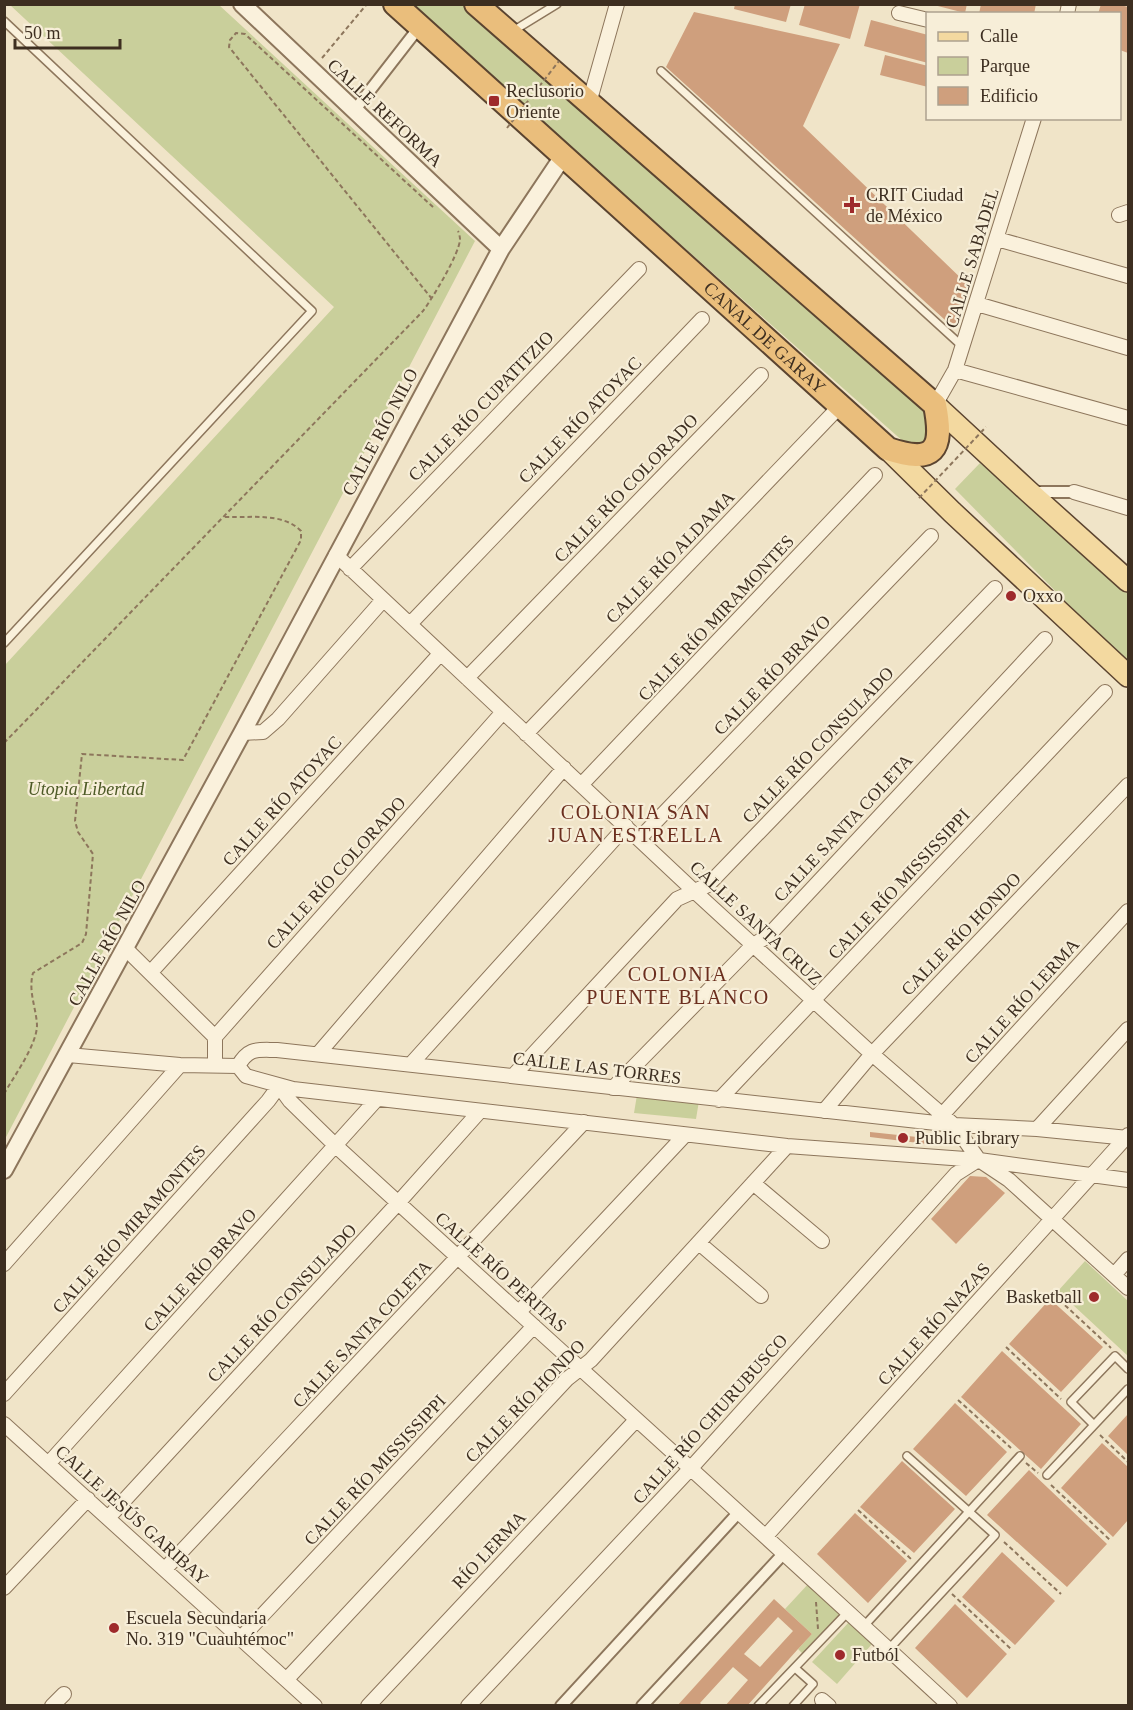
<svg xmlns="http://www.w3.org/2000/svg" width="1133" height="1710" font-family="'Times New Roman',serif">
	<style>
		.green { fill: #c9cf9b }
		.building { fill: #cf9f7d; fill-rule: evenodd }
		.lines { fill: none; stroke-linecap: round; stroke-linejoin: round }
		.service-casing { stroke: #8d765c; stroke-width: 10 }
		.pedestrian-casing { stroke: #8d765c; stroke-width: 14 }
		.minor-casing { stroke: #8d765c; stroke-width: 16 }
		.tertiary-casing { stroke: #8d765c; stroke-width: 20 }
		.primary-casing { stroke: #5b4430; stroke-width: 24 }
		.trunk-casing { stroke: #5b4430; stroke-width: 26 }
		.path { stroke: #8d765c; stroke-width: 2; stroke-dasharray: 4.5 3; stroke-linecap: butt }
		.service { stroke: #faf1dc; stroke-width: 7 }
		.pedestrian { stroke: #faf1dc; stroke-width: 10 }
		.minor { stroke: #faf1dc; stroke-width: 14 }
		.tertiary { stroke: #faf1dc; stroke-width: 16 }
		.primary { stroke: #f3d9a0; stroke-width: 21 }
		.trunk { stroke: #eabe7c; stroke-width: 22 }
		.path-bridge { stroke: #8d765c; stroke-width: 2; stroke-dasharray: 4.5 3; stroke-linecap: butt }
		.poi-dot { fill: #9e2a2b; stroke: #f7eed8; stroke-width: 2 }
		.labels { text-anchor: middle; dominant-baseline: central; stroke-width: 4.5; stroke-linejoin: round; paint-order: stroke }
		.poi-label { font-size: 18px; fill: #3d2e20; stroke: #f7eed8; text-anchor: start }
		.street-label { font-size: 18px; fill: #3d2e20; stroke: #f7eed8 }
		.park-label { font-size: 18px; font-style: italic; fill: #4d5a26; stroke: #f7eed8 }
		.neighbourhood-label { font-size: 20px; letter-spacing: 1.5px; fill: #6b2e1e; stroke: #f7eed8 }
	</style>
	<rect width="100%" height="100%" fill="#f0e4c8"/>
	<path class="green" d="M10,5H219L475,241L5,1139V665L334,307Z
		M410,5H464L932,418L926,444L905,443Z
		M980,463L1104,568L1128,593V661L1071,607L955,489Z
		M637,1095L699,1101L696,1119L634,1113Z
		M1085,1261L1128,1301V1356L1058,1291Z
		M810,1582L843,1613L804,1655L798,1649L812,1634L785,1609Z
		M849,1622L872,1644L837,1684L812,1662Z"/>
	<path class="building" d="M735,4H791L786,22L734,9Z
		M805,4H860L850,39L799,25Z
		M930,4H967L965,13Z
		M981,4H1036L1034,14H979Z
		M1101,4H1117L1128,7V53L1120,50V14H1098Z
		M694,12L840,44L803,126L967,284L955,329L666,67Z
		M871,20L928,35V63L864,46Z
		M885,55L928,66V87L880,75Z
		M870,1132L936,1139L935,1145L870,1137Z
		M970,1176L986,1177L1005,1193L956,1244L931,1219Z
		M1050,1299L1103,1347L1061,1392L1009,1344Z
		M1002,1351L1081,1424L1041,1469L961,1397Z
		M955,1403L1007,1452L966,1496L913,1449Z
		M1128,1414V1455L1108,1436Z
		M1102,1443L1128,1467V1520L1113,1537L1061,1488Z
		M902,1461L955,1509L914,1553L860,1507Z
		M1029,1470L1107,1544L1067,1587L987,1515Z
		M855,1513L907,1561L868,1603L817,1554Z
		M1002,1552L1055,1601L1015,1645L962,1597Z
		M774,1599L812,1634L798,1649L747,1706H725L748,1680L733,1667L700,1703L703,1706H677ZM778,1617L793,1631L760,1667L744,1654Z
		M955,1604L1007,1654L967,1698L915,1648Z"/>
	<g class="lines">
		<defs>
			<path id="service" d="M4,21L312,311L4,643
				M513,31L557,4
				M661,71L962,346
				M1094,1425L1071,1402L1115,1356L1128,1369
				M1047,1475L1128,1389
				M864,1626L1020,1456
				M889,1649L995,1535L907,1456
				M758,1706L848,1612
				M793,1706L813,1684L795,1668"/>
			<path id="pedestrian" d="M354,111L420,26
				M1032,492H1074
				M561,1706L739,1512
				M642,1706L784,1553"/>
			<path id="minor" d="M899,13L928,20
				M1067,14L1069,4
				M589,103L617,4
				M1119,215L1128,212
				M997,239L1128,276
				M977,304L1128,348
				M955,370L1128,418
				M935,405L955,370L1034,118
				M1074,492L1128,508
				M336,555L693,890L872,1054L954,1125L979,1160L1009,1180L1128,1288
				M350,569L639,269
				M410,624L702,319
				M467,678L761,375
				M242,733L263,732L278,719L383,600
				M526,734L840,406
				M582,784L875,475
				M639,839L931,536
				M126,949L215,1037
				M151,972L440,654
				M318,1054L564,768
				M68,1055L180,1065L238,1066
				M411,1064L626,826
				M215,1065V1037L503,712
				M238,1066C249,1047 257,1050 277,1050L954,1125L1037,1129L1128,1138
				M238,1066L246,1076L293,1089L787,1146L979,1160L1128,1180
				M513,1076L677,899L708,885L995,588
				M279,1086L290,1101L336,1146C540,1333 747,1518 950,1706
				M613,1088L753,945L768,936L1045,639
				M719,1100L1105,692
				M824,1111L872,1054L1128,785
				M942,1115L1128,911
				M1037,1129L1128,1029
				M753,1183L822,1241
				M699,1243L761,1296
				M4,1264L180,1065
				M1114,1275L1128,1259
				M519,1312L685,1135
				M4,1394L268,1101L279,1086
				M4,1424L315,1706
				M49,1463L377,1099
				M108,1518L398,1203L480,1111
				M766,1536L1128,1135
				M166,1568L584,1122
				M4,1588L88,1499
				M241,1638L534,1326
				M287,1679L567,1379L591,1360L787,1146
				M822,1700L829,1706
				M52,1706L64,1694
				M368,1706L636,1420
				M468,1706L691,1468L956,1174L978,1160"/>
			<path id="tertiary" d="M242,4L501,249
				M4,1170L242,733L501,249L564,155"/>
			<path id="primary" d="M935,405L1029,492L1128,581
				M888,449L952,512L1128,676"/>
			<g id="trunk">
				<path id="s1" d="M395,4L888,449C934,464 944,451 935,405L476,4"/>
			</g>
		</defs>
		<use href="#service" class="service-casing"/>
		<use href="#pedestrian" class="pedestrian-casing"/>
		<use href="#minor" class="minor-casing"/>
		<use href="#tertiary" class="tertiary-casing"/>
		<use href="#primary" class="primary-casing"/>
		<use href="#trunk" class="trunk-casing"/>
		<path class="path" d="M322,58L367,4
			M432,299L229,47L230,40L236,33L245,34L434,208
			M4,743L423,311C432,299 460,253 460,239C460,237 459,233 458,231
			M4,1094C14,1076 37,1045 37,1025C36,1007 28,991 33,973L82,943L86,934L93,854L78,832L75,821L82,754L183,760L301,540V531C283,512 249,518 224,517
			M1054,1295L1111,1348
			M1006,1347L1061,1399
			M958,1400L1011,1448
			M1100,1435L1128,1462
			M1026,1463L1038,1473
			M1051,1485L1110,1540
			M858,1510L911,1559
			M1004,1542L1061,1594
			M952,1594L1011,1649
			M816,1602L818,1629"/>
		<use href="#service" class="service"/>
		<use href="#pedestrian" class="pedestrian"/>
		<use href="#minor" class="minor"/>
		<use href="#tertiary" class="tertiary"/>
		<use href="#primary" class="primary"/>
		<use href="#trunk" class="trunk"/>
		<path class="path-bridge" d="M507,128L559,61
			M919,498L986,427"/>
	</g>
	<g class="poi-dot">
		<rect x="488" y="95" width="12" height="12" rx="3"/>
		<path d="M849 196h6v6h6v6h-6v6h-6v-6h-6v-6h6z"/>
		<circle cx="1011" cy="596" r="6"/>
		<circle cx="903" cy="1138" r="6"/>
		<circle cx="1094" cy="1297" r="6"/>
		<circle cx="114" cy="1628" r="6"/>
		<circle cx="840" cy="1655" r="6"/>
	</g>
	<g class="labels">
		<g class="poi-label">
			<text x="506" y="91">Reclusorio<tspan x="506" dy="21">Oriente</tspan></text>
			<text x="866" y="195">CRIT Ciudad<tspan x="866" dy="21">de México</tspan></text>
			<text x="1023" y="596">Oxxo</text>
			<text x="915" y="1138">Public Library</text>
			<text x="1082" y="1297" text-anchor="end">Basketball</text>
			<text x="126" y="1618">Escuela Secundaria<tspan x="126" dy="21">No. 319 "Cuauhtémoc"</tspan></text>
			<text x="852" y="1655">Futból</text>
		</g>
		<g class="street-label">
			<text transform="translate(385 113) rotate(43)">CALLE REFORMA</text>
			<text transform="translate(972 258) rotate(-73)">CALLE SABADEL</text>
			<text stroke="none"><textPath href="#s1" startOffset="498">CANAL DE GARAY</textPath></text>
			<text transform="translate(481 406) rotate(-46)">CALLE RÍO CUPATITZIO</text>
			<text transform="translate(580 420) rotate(-46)">CALLE RÍO ATOYAC</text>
			<text transform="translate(380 432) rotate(-62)">CALLE RÍO NILO</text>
			<text transform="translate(626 488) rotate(-46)">CALLE RÍO COLORADO</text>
			<text transform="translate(670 557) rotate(-46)">CALLE RÍO ALDAMA</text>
			<text transform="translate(716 618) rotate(-47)">CALLE RÍO MIRAMONTES</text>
			<text transform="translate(772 675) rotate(-46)">CALLE RÍO BRAVO</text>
			<text transform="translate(818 745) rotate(-46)">CALLE RÍO CONSULADO</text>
			<text transform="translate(282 801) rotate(-48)">CALLE RÍO ATOYAC</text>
			<text transform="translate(843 828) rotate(-47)">CALLE SANTA COLETA</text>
			<text transform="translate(336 873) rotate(-48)">CALLE RÍO COLORADO</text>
			<text transform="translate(899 884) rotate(-47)">CALLE RÍO MISSISSIPPI</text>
			<text transform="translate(756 923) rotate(43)">CALLE SANTA CRUZ</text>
			<text transform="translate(961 934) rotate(-46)">CALLE RÍO HONDO</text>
			<text transform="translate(107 943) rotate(-61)">CALLE RÍO NILO</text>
			<text transform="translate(1022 1001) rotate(-48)">CALLE RÍO LERMA</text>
			<text transform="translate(597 1068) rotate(7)">CALLE LAS TORRES</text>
			<text transform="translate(129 1229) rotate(-48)">CALLE RÍO MIRAMONTES</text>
			<text transform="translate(200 1270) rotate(-48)">CALLE RÍO BRAVO</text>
			<text transform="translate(501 1272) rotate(42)">CALLE RÍO PERITAS</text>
			<text transform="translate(282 1303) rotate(-47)">CALLE RÍO CONSULADO</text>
			<text transform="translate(934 1324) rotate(-48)">CALLE RÍO NAZAS</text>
			<text transform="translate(362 1334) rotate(-47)">CALLE SANTA COLETA</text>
			<text transform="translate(525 1401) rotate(-46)">CALLE RÍO HONDO</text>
			<text transform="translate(710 1419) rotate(-48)">CALLE RÍO CHURUBUSCO</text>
			<text transform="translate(375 1470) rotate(-47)">CALLE RÍO MISSISSIPPI</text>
			<text transform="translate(132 1515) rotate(42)">CALLE JESÚS GARIBAY</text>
			<text transform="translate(489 1550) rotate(-47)">RÍO LERMA</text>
		</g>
		<g class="park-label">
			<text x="86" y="789">Utopia Libertad</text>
		</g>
		<g class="neighbourhood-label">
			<text x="636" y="812">COLONIA SAN<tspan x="636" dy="23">JUAN ESTRELLA</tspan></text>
			<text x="678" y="974">COLONIA<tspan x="678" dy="23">PUENTE BLANCO</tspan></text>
		</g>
	</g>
	<rect width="1133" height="1710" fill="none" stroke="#3d2e20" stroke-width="12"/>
	<rect x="926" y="12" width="195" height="108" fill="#f7eed8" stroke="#ada18e" stroke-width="1.5"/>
	<rect x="938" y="32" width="30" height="9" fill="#f3d9a0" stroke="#ada18e" stroke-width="1.5"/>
	<text x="980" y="42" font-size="18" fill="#3d2e20">Calle</text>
	<rect x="938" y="57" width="30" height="18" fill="#c9cf9b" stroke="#ada18e" stroke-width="1.5"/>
	<text x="980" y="72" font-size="18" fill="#3d2e20">Parque</text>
	<rect x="938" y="87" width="30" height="18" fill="#cf9f7d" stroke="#ada18e" stroke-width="1.5"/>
	<text x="980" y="102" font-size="18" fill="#3d2e20">Edificio</text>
	<path d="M15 39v9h105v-9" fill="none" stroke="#3d2e20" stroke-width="3"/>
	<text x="24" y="39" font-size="18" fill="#3d2e20" stroke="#f7eed8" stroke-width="4.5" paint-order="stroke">50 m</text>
</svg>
